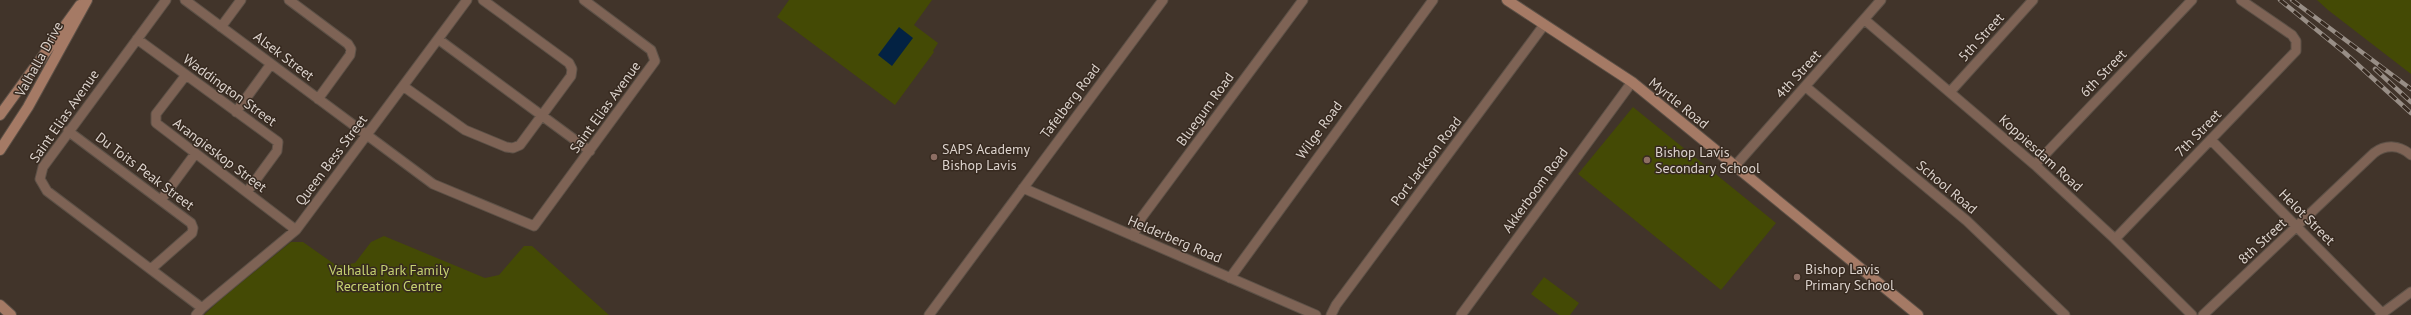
<svg xmlns="http://www.w3.org/2000/svg" width="2411" height="315" font-family="'PT Sans',sans-serif">
	<style>
		.green { fill: #444a05 }
		.water { fill: #032243 }
		.lines { fill: none; stroke-linecap: round; stroke-linejoin: round }
		.street-casing { stroke: #5d5147; stroke-width: 11 }
		.secondary-casing { stroke: #5d5147; stroke-width: 12 }
		.street { stroke: #7e6355; stroke-width: 9 }
		.secondary { stroke: #a57a65; stroke-width: 10 }
		.rail-casing { stroke: #988e86; stroke-width: 4.5 }
		.rail { stroke: #372a20; stroke-width: 3; stroke-dasharray: 9; stroke-linecap: butt }
		.education-dot { fill: #8d6e63; stroke: #372a20; stroke-width: 1.5 }
		.labels { text-anchor: middle; dominant-baseline: central; stroke-width: 3; stroke-linejoin: round; paint-order: stroke }
		.street-label { font-size: 14px; fill: #dcd3cd; stroke: #372a20 }
		.poi-label { font-size: 14px; fill: #dcd3cd; stroke: #372a20; text-anchor: start }
		.park-label { font-size: 14px; fill: #c6d271; stroke: #372a20 }
	</style>
	<rect width="100%" height="100%" fill="#41342a"/>
	<path class="green" d="M789,0H932L914,25L938,43L933,51L934,52L895,105L777,17Z
		M2317,0H2411V74L2328,10Z
		M1633,107L1776,223L1721,290L1578,174Z
		M384,236L485,278L499,275L524,246H532L609,315H204L221,299L291,242H303L337,266L355,263L371,242Z
		M1544,277L1579,303L1570,315H1559L1531,294Z"/>
	<path class="water" d="M899,27L913,38L892,66L878,55Z"/>
	<g class="lines">
		<defs>
			<path id="street" d="M166,0L43,167L40,179L47,191L202,308
				M185,0L433,184L534,226L655,61L651,50L584,0
				M289,0L348,44L351,49L350,55L318,99
				M1865,20L2035,165L2115,239L2192,315
				M221,27L241,0
				M137,39L278,142L277,151L247,192
				M438,39L590,151
				M186,75L156,114V123L296,230
				M403,86L465,130L506,147L513,148L520,145L571,76L572,69L569,63L483,0
				M1806,87L1967,221L2065,315
				M1950,92L2033,0
				M236,112L271,64
				M68,131L191,223L193,228L192,233L151,269
				M2211,140L2382,313
				M2035,165L2192,0
				M1735,166L1881,0
				M1023,188L1316,315
				M161,200L195,154
				M1133,236L1142,217L1303,0
				M2115,239L2296,51V41L2292,35L2241,0
				M1230,278L1433,0
				M196,315L202,308L296,230L467,0
				M929,315L1163,0
				M1331,315L1336,305L1544,25
				M1461,315L1632,82
				M2203,315L2374,153C2386,144 2400,145 2411,155
				M2380,315L2411,292"/>
			<path id="secondary" d="M1507,0L1632,82L1918,315
				M0,115L80,5
				M0,150L28,107L87,0
				M0,305L11,315"/>
		</defs>
		<use href="#street" class="street-casing"/>
		<use href="#secondary" class="secondary-casing"/>
		<use href="#street" class="street"/>
		<use href="#secondary" class="secondary"/>
		<defs>
			<path id="rail" d="M2280,0L2345,53L2411,113
				M2292,0L2411,89
				M2375,69L2411,102"/>
		</defs>
		<use href="#rail" class="rail-casing"/>
		<use href="#rail" class="rail"/>
	</g>
	<g class="education-dot">
		<circle cx="934" cy="157" r="4"/>
		<circle cx="1647" cy="160" r="4"/>
		<circle cx="1797" cy="277" r="4"/>
	</g>
	<g class="labels">
		<g class="street-label">
			<text transform="translate(1981 37) rotate(-48)">5th Street</text>
			<text transform="translate(284 56) rotate(37)">Alsek Street</text>
			<text transform="translate(39 59) rotate(-61)">Valhalla Drive</text>
			<text transform="translate(2103 73) rotate(-46)">6th Street</text>
			<text transform="translate(1798 74) rotate(-48)">4th Street</text>
			<text transform="translate(230 90) rotate(36)">Waddington Street</text>
			<text transform="translate(1070 101) rotate(-53)">Tafelberg Road</text>
			<text transform="translate(1679 103) rotate(39)">Myrtle Road</text>
			<text transform="translate(605 107) rotate(-54)">Saint Elias Avenue</text>
			<text transform="translate(1205 109) rotate(-54)">Bluegum Road</text>
			<text transform="translate(64 116) rotate(-55)">Saint Elias Avenue</text>
			<text transform="translate(1319 130) rotate(-54)">Wilge Road</text>
			<text transform="translate(2198 133) rotate(-46)">7th Street</text>
			<text transform="translate(2041 153) rotate(42)">Koppiesdam Road</text>
			<text transform="translate(220 155) rotate(37)">Arangieskop Street</text>
			<text transform="translate(331 160) rotate(-53)">Queen Bess Street</text>
			<text transform="translate(1426 161) rotate(-53)">Port Jackson Road</text>
			<text transform="translate(145 171) rotate(37)">Du Toits Peak Street</text>
			<text transform="translate(1947 187) rotate(40)">School Road</text>
			<text transform="translate(1535 190) rotate(-54)">Akkerboom Road</text>
			<text transform="translate(2307 217) rotate(45)">Helot Street</text>
			<text transform="translate(1175 239) rotate(23)">Helderberg Road</text>
			<text transform="translate(2262 241) rotate(-43)">8th Street</text>
		</g>
		<g class="poi-label">
			<text x="942" y="149">SAPS Academy<tspan x="942" dy="16">Bishop Lavis</tspan></text>
			<text x="1655" y="152">Bishop Lavis<tspan x="1655" dy="16">Secondary School</tspan></text>
			<text x="1805" y="269">Bishop Lavis<tspan x="1805" dy="16">Primary School</tspan></text>
		</g>
		<g class="park-label">
			<text x="389" y="270">Valhalla Park Family<tspan x="389" dy="16">Recreation Centre</tspan></text>
		</g>
	</g>
</svg>
